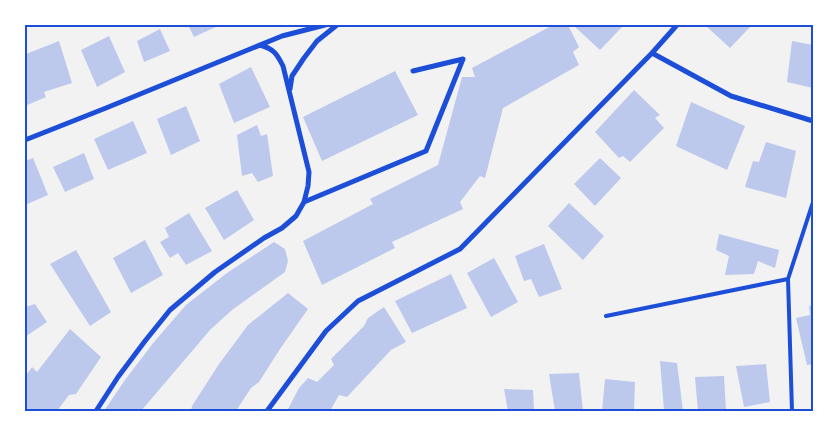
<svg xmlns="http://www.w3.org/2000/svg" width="838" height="436" font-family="'Space Grotesk',sans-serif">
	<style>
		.building { fill: #bdc9ec }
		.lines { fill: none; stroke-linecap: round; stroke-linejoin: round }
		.service { stroke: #1d4ed8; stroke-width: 4 }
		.minor { stroke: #1d4ed8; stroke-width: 5 }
		.neatline { fill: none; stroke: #1d4ed8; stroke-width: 2 }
	</style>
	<rect width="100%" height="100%" fill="#f2f2f2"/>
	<path class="building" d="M188,25H220L194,37Z
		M553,25H568L579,47L573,52L579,65L503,108L485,178L480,176L460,202L463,209L392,242L395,248L322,285L303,241L373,204L370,199L438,165L462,77H475L472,68Z
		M573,25H624L600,50Z
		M707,25H752L730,48L706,26Z
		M160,29L170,51L144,62L137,41Z
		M109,36L125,72L97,87L81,50Z
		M59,41L72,83L44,92L46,97L25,106V60L27,59L26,54Z
		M792,41L813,45V88L787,82Z
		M251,67L270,107L234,123L219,84Z
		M395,71L418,115L322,161L303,117Z
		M634,90L660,115L655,118L664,128L630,162L623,156L619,158L595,132Z
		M691,102L745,126L727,170L676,146Z
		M186,106L200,141L171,155L157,119Z
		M133,121L147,153L108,170L94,139Z
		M257,125L261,136L267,134L273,176L258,182L252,173L242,176L237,135Z
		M766,142L796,151L786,198L745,187L753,161L759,162Z
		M84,153L94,179L65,192L53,167Z
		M33,158L48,195L25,205V161Z
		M600,158L621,178L595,206L574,184Z
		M237,190L254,220L224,240L205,208Z
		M569,203L604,236L583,260L548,226Z
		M189,213L212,251L186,265L178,253L170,258L160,242L169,237L165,228Z
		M719,234L779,250L775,268L758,261L754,274L725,275L729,256L716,250Z
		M145,240L163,275L131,293L113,258Z
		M274,242L285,249L288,261L285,272L232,310L210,330L141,411H104L125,380L154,342L186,305L227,273Z
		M544,244L562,289L539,297L531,279L524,281L515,256Z
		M76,250L111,312L90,326L50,264Z
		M494,258L518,302L491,317L467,273Z
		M451,274L467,308L412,333L395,301Z
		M288,293L308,309L280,349L259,382L251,388L236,411H191L192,406L219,364L248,325Z
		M35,304L47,322L25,337V307Z
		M813,305V364L807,365L796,318L810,315L809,306Z
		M384,307L406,342L391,350L347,397L339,395L330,411H287L299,388L308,378L317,382L334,365L331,359L364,326L368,318Z
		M70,329L101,357L76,394L69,395L57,411H25V377L32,367L37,372Z
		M660,361L677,363L683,411L664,410Z
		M766,364L770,402L744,407L736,366Z
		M579,373L583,411H555L549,374Z
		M724,376L726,410L698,411L695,377Z
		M605,379L635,382L634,411H602Z
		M504,389L533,390L534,411H508Z"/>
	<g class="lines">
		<path class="service" d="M606,316L788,279
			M792,411L788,279L813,202"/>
		<path class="minor" d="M652,53L731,96L813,121
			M290,89L292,76L304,58L317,41L337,25
			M25,140L106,108L282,36L325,25
			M304,202L426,151L463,59L413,71
			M96,411L118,377L145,341L170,310L215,272L264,238L282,228L296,216L304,202L308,186L309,172L283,66C277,54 274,49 260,45
			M267,411L326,331L358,301L460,249L652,53L677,25"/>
	</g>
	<rect width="838" height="436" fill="none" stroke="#ffffff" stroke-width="52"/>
	<rect x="26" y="26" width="786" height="384" class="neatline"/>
</svg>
